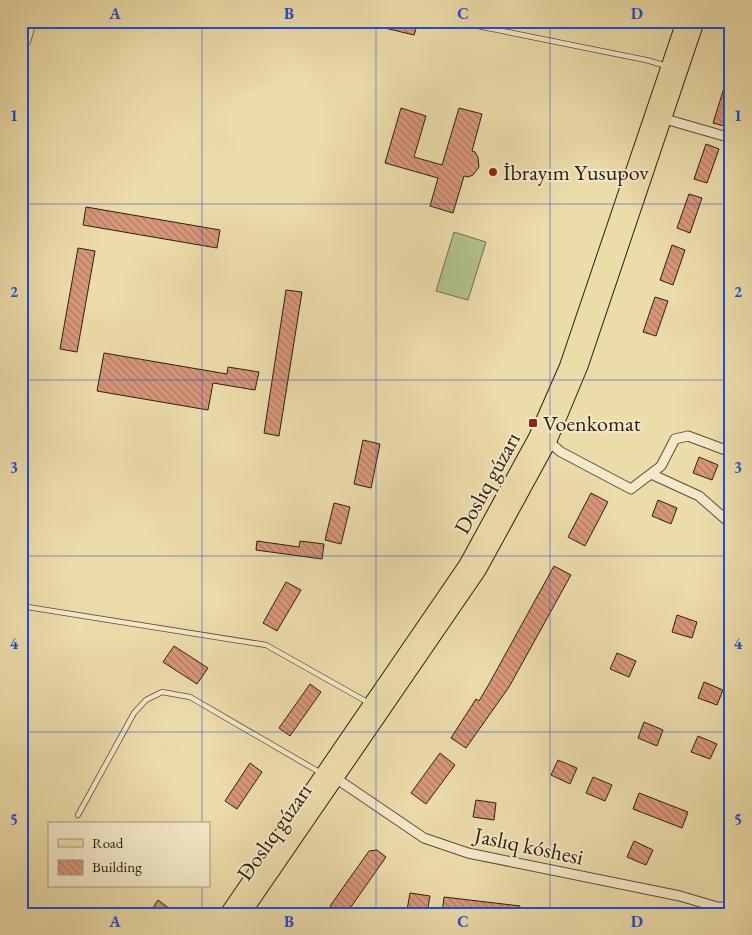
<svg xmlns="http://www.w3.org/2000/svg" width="752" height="935" font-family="'EB Garamond',serif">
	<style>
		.green { fill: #b1c28e; stroke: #6e7150 }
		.building { fill: url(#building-back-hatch); stroke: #2a2012 }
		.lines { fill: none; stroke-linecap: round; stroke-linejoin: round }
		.service-casing { stroke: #5a4f38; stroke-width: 6 }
		.minor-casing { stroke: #5a4f38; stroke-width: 11 }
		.primary-casing { stroke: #2a2012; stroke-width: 16 }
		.service { stroke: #f3e8c8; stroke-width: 4.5 }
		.minor { stroke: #f3e8c8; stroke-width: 9 }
		.primary { stroke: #ecdcaa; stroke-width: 14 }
		.grid { fill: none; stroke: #1d4ed8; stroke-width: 1; stroke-opacity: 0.55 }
		.poi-dot { fill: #8f2418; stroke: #f3e8c8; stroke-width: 2 }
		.labels { text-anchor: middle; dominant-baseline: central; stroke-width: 4; stroke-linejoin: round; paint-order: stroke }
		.poi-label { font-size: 22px; fill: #2a2012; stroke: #f3e8c8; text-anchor: start }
		.street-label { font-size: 22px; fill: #2a2012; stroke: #f3e8c8 }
		.neatline { fill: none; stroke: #1d4ed8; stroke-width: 2 }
		.grid-label { font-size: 16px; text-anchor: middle; font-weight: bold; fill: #1d4ed8 }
	</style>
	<defs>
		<pattern id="building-back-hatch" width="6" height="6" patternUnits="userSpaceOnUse" patternTransform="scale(1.25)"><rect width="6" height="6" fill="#d9977a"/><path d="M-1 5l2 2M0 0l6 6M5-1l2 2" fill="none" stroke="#b07b63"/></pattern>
	</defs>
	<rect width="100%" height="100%" fill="#ecdcaa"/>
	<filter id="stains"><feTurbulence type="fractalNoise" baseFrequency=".004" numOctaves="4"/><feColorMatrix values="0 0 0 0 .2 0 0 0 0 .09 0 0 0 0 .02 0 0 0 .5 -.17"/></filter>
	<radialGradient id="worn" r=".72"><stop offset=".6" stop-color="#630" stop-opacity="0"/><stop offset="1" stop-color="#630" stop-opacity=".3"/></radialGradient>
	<path class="green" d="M454,232L486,242L468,300L436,291Z"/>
	<path class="building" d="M368,21H396L417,26L414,35L368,24Z
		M729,72H731V118L728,127L713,123Z
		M401,108L426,116L414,157L442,165L459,108L482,114L472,151L475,152L478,157L479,167L473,175L468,177L464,176L453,213L430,206L438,178L385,163Z
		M706,144L719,149L707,183L694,179Z
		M689,194L702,198L690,233L677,228Z
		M86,207L220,230L217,248L83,225Z
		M672,245L685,250L673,285L660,280Z
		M78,248L95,251L77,352L60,349Z
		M286,290L302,292L279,436L264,433Z
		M655,297L668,301L656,336L643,332Z
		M104,353L227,374L228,367L259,372L255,390L213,383L208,410L97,391Z
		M363,440L380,444L371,488L354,484Z
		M699,457L718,465L712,480L693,473Z
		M591,493L608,502L585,546L568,537Z
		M658,500L677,508L671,524L652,516Z
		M334,503L350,507L341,544L325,540Z
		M257,541L299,547L300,541L324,544L322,559L256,550Z
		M554,566L571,575L509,687L466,748L451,738L476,699L479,701L489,684Z
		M286,582L301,590L277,631L263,623Z
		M677,615L697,622L692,638L672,632Z
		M174,646L208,668L197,684L163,662Z
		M617,653L636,661L629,677L610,669Z
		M704,682L723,690L717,705L698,698Z
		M310,684L321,692L290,736L279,728Z
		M644,722L663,730L657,746L638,738Z
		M698,736L717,744L710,759L691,752Z
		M440,753L455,765L426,804L411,793Z
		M558,760L577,768L570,784L551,775Z
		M250,763L262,772L237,809L225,801Z
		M593,777L612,785L605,801L586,793Z
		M639,793L688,812L682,828L633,809Z
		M476,800L496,803L494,820L473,817Z
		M634,841L653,850L646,865L627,857Z
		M377,850L386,857L346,914H342L330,906L369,851Z
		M410,893L430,896L427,913L407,910Z
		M444,897L520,906L519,914H442Z
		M158,900L170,909L167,914H149Z"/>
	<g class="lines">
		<defs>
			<path id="service" d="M453,21L646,60L667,66
				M28,42L34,21
				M21,606L266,645L369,703
				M78,815L134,713L146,700L162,692L190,697L321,773"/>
			<path id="minor" d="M665,119L731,138
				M549,442L561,452L631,489L661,466L675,439L688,436L731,452
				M651,474L699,496L731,524
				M337,779L424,838L468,853L680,896L717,907H731"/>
			<path id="primary" d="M227,914L466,565L536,437L567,366L684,21
				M243,914L479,570L549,442L581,365L697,21"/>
		</defs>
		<use href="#service" class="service-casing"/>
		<use href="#minor" class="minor-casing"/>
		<use href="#primary" class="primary-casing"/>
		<use href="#service" class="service"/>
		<use href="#minor" class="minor"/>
		<use href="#primary" class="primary"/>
	</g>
	<path class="grid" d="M202,21V824M376,21V914M550,21V914M21,204H731M21,380H731M21,556H731M21,732H731M202,886V914"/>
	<g class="poi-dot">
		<circle cx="493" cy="172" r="5"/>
		<rect x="528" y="418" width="10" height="10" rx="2.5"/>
	</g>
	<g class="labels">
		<g class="poi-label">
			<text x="503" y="172">İbrayım Yusupov</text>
			<text x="543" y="423">Voenkomat</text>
		</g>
		<g class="street-label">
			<text transform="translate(487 483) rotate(-61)">Doslıq gúzarı</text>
			<text transform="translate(274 832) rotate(-55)">Doslıq gúzarı</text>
			<text transform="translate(529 846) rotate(12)">Jaslıq kóshesi</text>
		</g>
	</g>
	<rect width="752" height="935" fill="none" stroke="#ecdcaa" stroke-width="55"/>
	<rect x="48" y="822" width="162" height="65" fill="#f3e8c8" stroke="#a3987f"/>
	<rect x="58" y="839" width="25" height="8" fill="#ecdcaa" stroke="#a3987f"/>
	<text x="92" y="848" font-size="15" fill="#2a2012">Road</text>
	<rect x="58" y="860" width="25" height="15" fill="url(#building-back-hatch)" stroke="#a3987f"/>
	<text x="92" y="872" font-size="15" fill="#2a2012">Building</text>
	<rect x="28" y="28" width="696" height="880" class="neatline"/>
	<g class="grid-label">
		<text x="115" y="19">A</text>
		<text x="289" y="19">B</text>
		<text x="463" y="19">C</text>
		<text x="637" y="19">D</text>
		<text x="14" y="121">1</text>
		<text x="738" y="121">1</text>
		<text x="14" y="297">2</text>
		<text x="738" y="297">2</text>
		<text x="14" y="473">3</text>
		<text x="738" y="473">3</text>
		<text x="14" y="649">4</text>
		<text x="738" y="649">4</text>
		<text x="14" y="825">5</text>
		<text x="738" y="825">5</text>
		<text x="115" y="927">A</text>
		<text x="289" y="927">B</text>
		<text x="463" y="927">C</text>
		<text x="637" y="927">D</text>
	</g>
	<rect width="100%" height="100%" filter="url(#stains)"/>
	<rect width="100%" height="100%" fill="url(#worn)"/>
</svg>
